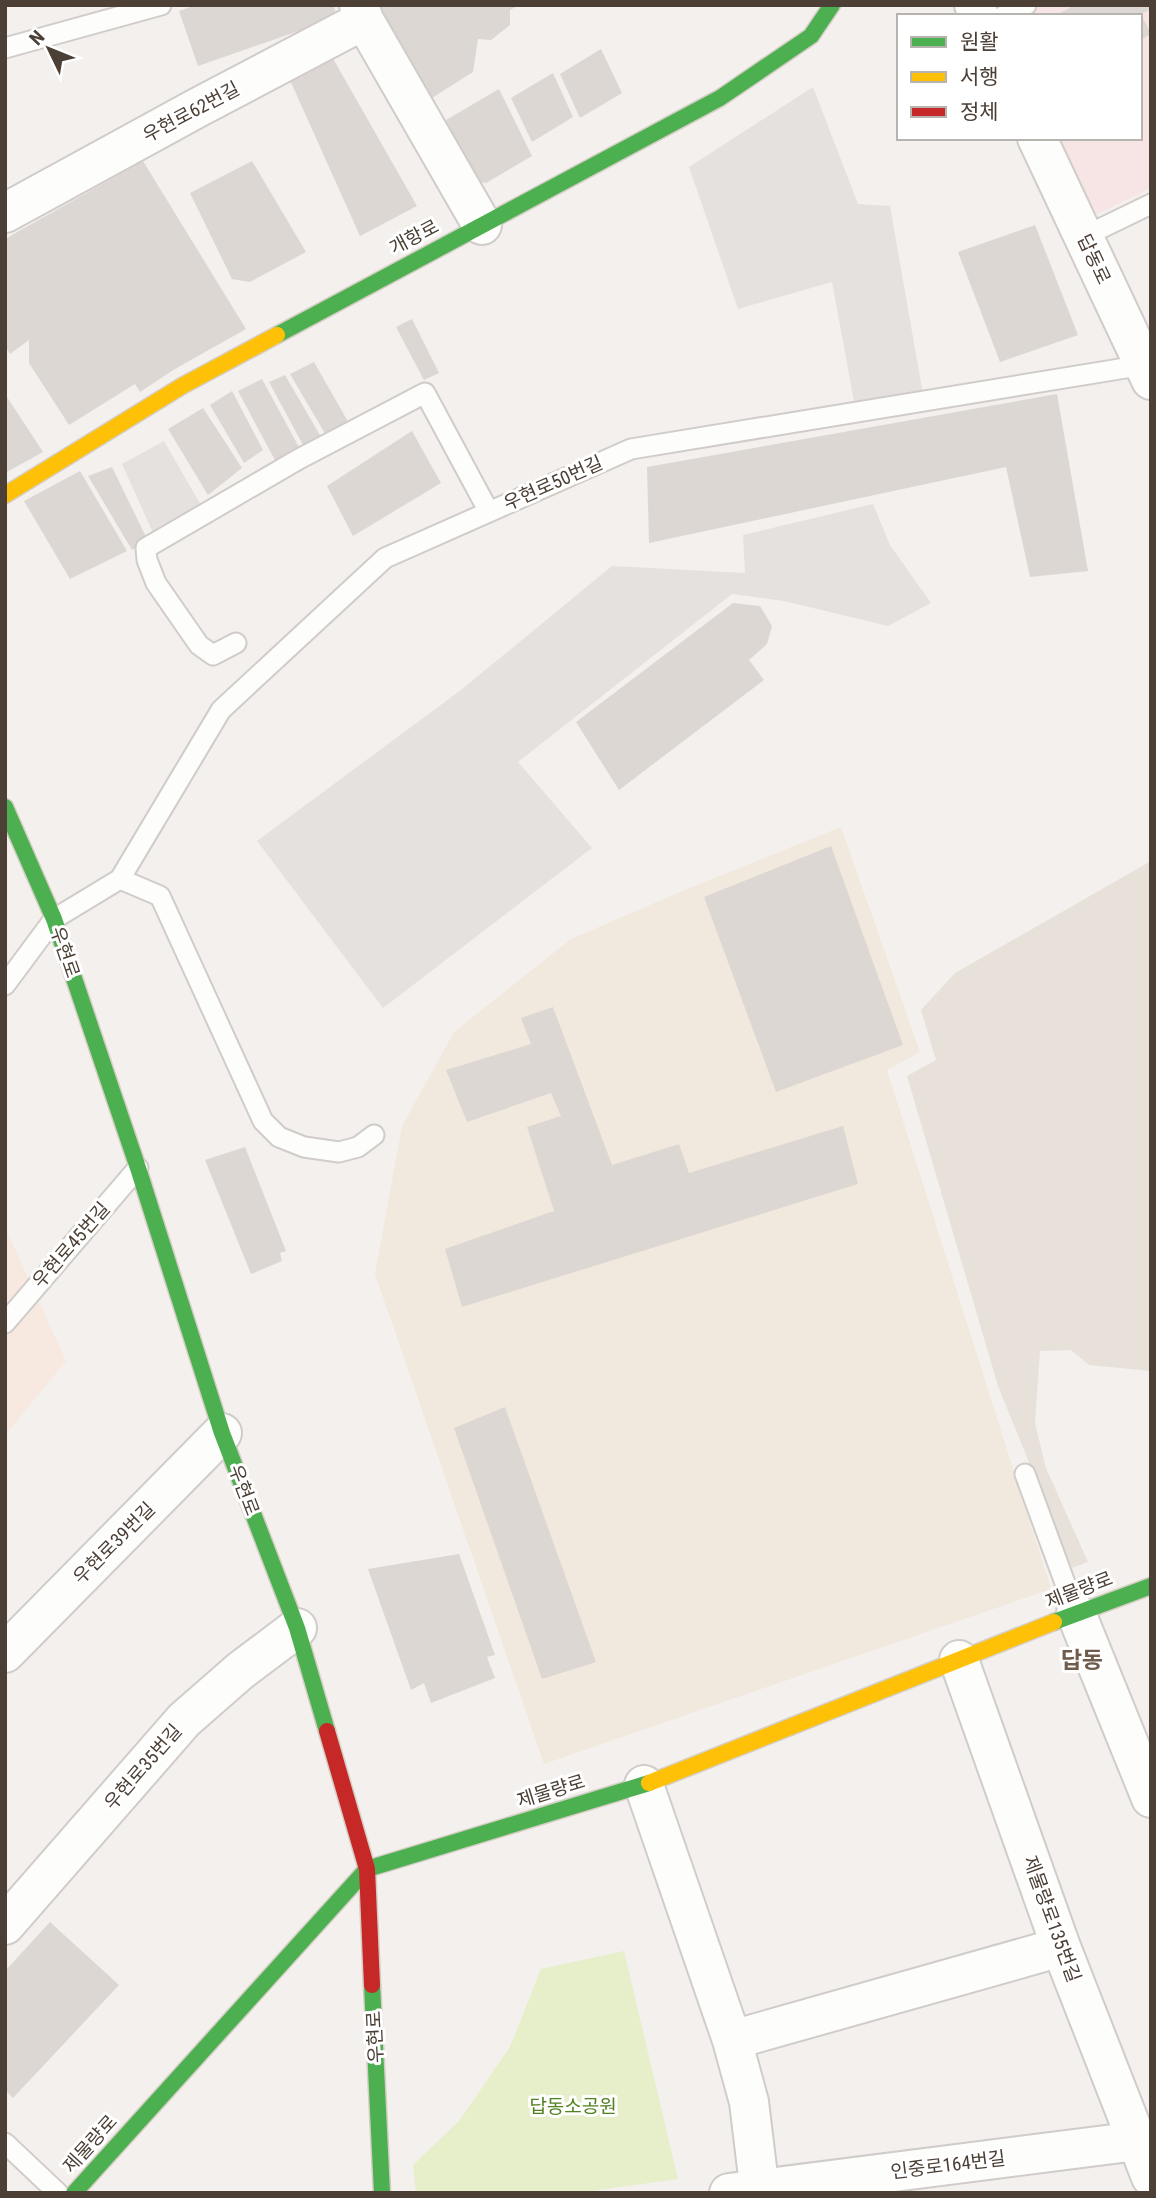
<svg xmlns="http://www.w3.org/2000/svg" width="1156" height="2198" font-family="'Roboto Condensed','Noto Sans KR',sans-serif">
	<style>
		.residential { fill: #e8e1da }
		.commercial { fill: #f7e9df }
		.education { fill: #f2e9de }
		.medical { fill: #f6e5e4 }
		.green { fill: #e6efca }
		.parking { fill: #e5e1de }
		.building { fill: #dcd7d2 }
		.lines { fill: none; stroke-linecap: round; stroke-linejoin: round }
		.lane-casing { stroke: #d0ccc9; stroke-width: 23 }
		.street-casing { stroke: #d0ccc9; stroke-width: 42 }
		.fast-casing { stroke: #d5cec4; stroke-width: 19 }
		.slow-casing { stroke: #d5cec4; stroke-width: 19 }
		.jam-casing { stroke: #d5cec4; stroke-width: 19 }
		.lane { stroke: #fdfdfc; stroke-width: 19 }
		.street { stroke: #fdfdfc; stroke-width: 38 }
		.fast { stroke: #4caf50; stroke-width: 16 }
		.slow { stroke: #ffc107; stroke-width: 16 }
		.jam { stroke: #c62828; stroke-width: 16 }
		.labels { text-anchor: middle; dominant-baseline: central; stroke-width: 6; stroke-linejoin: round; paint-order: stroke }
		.street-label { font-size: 19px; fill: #4c4036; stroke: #fff }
		.park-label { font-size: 19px; fill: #538020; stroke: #fff }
		.quarter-label { font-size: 23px; font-weight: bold; fill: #705c4c; stroke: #fff }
	</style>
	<rect width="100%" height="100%" fill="#f3f0ed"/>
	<path class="residential" d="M1151,861V1371L1089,1365L1071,1350L1040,1351L1035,1423L1046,1468L1088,1562L1072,1568L998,1386L907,1076L936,1060L921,1010L955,973Z"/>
	<path class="commercial" d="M5,1227L66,1361L5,1435Z"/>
	<path class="education" d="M841,827L920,1052L887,1070L1051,1589L544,1764L375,1274L402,1126L454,1032L571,939L687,889Z"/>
	<path class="medical" d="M1041,5H1151V188L1093,216L1057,138H1140V16H1021Z"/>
	<path class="green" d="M624,1951L678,2179L578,2193H416L413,2165L459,2121L510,2047L541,1969Z"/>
	<path class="parking" d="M813,87L858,204L890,206L925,406L858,423L832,282L738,309L689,167Z
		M164,441L202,507L154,535L122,464Z
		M873,504L890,545L931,603L888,626L784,601L732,594L518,762L592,848L383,1008L257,841L461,690L612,566L745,573L743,535Z"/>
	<path class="building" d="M196,5H334L336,18L198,66L179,11Z
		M375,5H519L510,10V25L491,40L478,39L473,72L424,103Z
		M1075,5H1151V9L1141,14L1151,34L1140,40V16H1055Z
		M327,48L417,206L360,236L285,69Z
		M601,49L622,93L580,118L560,74Z
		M553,73L573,117L532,142L511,98Z
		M499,89L532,156L486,183L476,181L446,120Z
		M143,161L246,329L175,369L140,392L135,384L69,425L29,363V340L10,354L5,346V239Z
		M252,161L306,252L250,282L232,279L190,193Z
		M1035,225L1078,335L1000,362L958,252Z
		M412,319L439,373L424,380L396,327Z
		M314,362L350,425L326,435L290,374Z
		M285,375L321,437L303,445L269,382Z
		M262,379L300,449L276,462L238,391Z
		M232,391L263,450L244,463L210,405Z
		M5,394L43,452L5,473Z
		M1057,394L1088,571L1030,577L1006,467L649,543L647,467Z
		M203,408L242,468L208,495L168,429Z
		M412,431L441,483L353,536L327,486Z
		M112,467L147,539L132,550L88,476Z
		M80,471L127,551L70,579L24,501Z
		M733,603L760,606L772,626L767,644L749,660L764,680L619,790L576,722Z
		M831,846L903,1045L776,1092L704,897Z
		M553,1007L612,1165L679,1144L689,1173L843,1126L858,1184L462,1307L445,1249L554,1211L527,1127L561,1116L551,1093L467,1122L446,1070L531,1044L521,1018Z
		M245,1147L286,1251L280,1253L282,1261L251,1274L205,1160Z
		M505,1407L596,1662L542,1679L454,1428Z
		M459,1554L495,1655L487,1657L495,1678L431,1703L424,1683L411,1690L368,1569Z
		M50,1922L119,1985L13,2098L5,2090V1971Z"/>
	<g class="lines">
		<defs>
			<path id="lane" d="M1003,16L1026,5
				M5,48L161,5
				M1083,237L1151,204
				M236,643L213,655L199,645L156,583L147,560L146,548L299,459L425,393L489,512
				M120,879L221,710L385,558L631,449L1144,365
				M5,985L54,919L120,879L160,896L263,1121L279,1137L304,1147L339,1152L358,1147L374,1135
				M5,1323L138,1168
				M1025,1474L1076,1613
				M5,2143L58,2193"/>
			<path id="street" d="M974,5L979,16
				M364,20L482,225
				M1037,138L1151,380
				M5,213L197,108L364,20L359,5
				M1076,1613L1151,1798
				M5,1653L222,1433
				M959,1660L1061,1947L1151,2177
				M644,1785L732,2040L749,2102L760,2193
				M5,1925L184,1720L240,1671L297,1628
				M732,2040L1061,1947
				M729,2193L1137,2141"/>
			<path id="fast" d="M277,335L720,98L811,36L832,5
				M5,807L54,919L138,1168L222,1433L297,1628L327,1731
				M1054,1622L1151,1586
				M372,1985L382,2193
				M74,2193L367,1869L649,1783"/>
			<path id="slow" d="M5,495L182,386L277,335
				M649,1783L1054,1622"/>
			<path id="jam" d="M327,1731L367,1869L372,1985"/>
		</defs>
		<use href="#lane" class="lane-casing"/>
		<use href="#street" class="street-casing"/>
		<use href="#fast" class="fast-casing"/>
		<use href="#slow" class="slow-casing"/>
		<use href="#jam" class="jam-casing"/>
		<use href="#lane" class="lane"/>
		<use href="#street" class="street"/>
		<use href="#fast" class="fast"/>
		<use href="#slow" class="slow"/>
		<use href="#jam" class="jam"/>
	</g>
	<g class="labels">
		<g class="street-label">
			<text transform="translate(191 112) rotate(-28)">우현로62번길</text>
			<text transform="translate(414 237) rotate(-28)">개항로</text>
			<text transform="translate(1094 259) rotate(65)">답동로</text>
			<text transform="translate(553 483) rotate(-24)">우현로50번길</text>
			<text transform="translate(65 952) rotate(71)">우현로</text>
			<text transform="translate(71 1245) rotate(-49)">우현로45번길</text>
			<text transform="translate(244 1490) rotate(69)">우현로</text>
			<text transform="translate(114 1543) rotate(-45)">우현로39번길</text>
			<text transform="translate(1079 1590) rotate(-21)">제물량로</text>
			<text transform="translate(143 1767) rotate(-49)">우현로35번길</text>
			<text transform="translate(551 1791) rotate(-17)">제물량로</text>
			<text transform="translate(1052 1919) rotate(70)">제물량로135번길</text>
			<text transform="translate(375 2037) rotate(-93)">우현로</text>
			<text transform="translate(90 2144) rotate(-48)">제물량로</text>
			<text transform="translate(948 2165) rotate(-7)">인중로164번길</text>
		</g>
		<g class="park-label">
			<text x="573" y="2106">답동소공원</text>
		</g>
		<g class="quarter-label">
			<text x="1082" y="1660">답동</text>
		</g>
	</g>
	<rect width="1156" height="2198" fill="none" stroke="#4c4036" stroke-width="14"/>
	<rect x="897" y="14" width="245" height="126" fill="#ffffff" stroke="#b7b3af" stroke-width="2"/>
	<rect x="911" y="37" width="35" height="10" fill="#4caf50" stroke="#b7b3af" stroke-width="2"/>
	<text x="960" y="49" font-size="21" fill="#4c4036">원활</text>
	<rect x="911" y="72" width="35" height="10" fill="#ffc107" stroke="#b7b3af" stroke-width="2"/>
	<text x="960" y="84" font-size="21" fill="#4c4036">서행</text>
	<rect x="911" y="107" width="35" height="10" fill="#c62828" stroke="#b7b3af" stroke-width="2"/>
	<text x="960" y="119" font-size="21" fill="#4c4036">정체</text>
	<g transform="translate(49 49) rotate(313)" stroke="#ffffff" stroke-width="5" paint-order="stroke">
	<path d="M0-5L12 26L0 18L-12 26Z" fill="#4c4036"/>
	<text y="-10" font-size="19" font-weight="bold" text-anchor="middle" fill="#4c4036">N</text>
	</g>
</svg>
